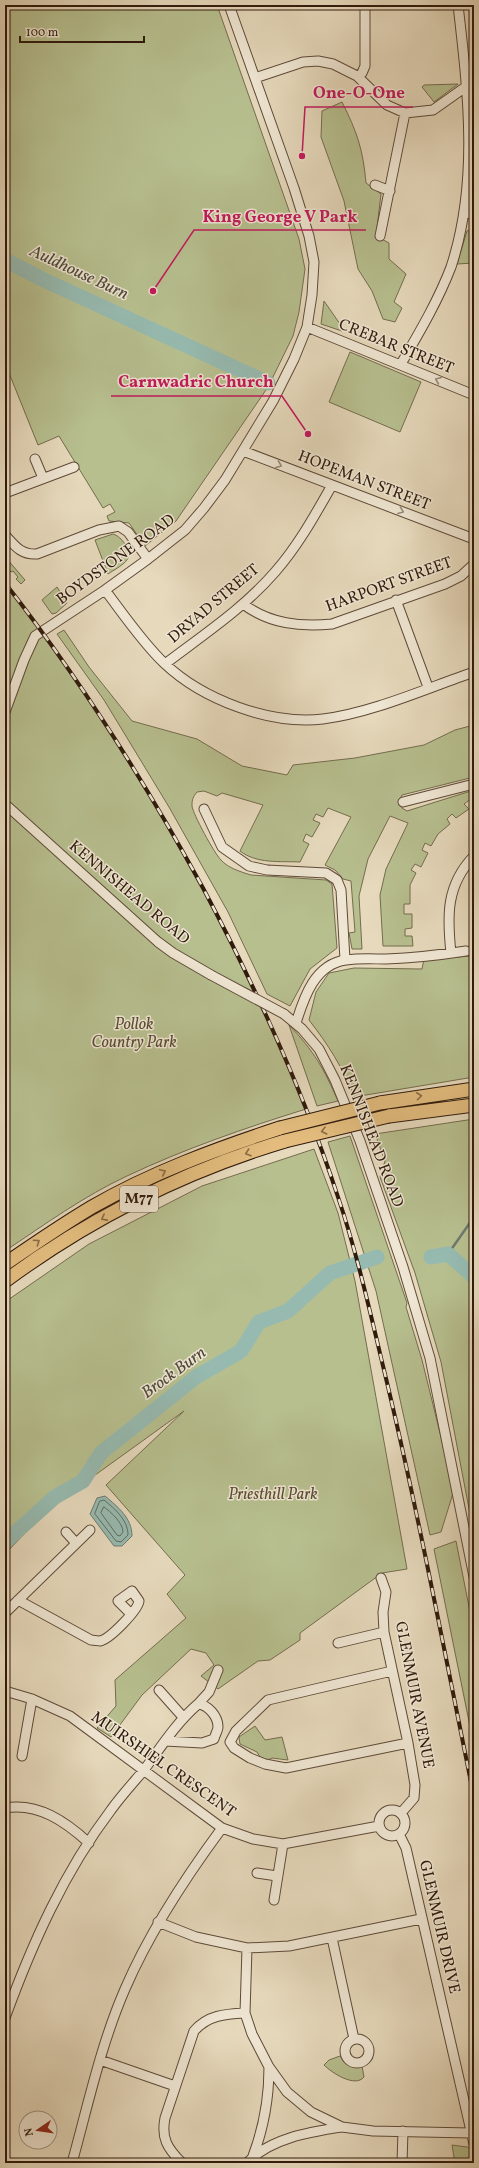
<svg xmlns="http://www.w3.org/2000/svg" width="479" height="2168" font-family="Vollkorn,serif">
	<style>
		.green { fill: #b7bf8f; stroke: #746c4e }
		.water { fill: #96bab0; stroke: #6d7a6e }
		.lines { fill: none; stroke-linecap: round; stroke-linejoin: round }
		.shore { stroke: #636a5e; stroke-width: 1 }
		.stream { stroke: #6d7a6e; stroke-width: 2.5 }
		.river { stroke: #96bab0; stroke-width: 15 }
		.minor-casing { stroke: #5e4a38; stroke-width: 11 }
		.highway-casing { stroke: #301a0c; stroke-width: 15 }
		.minor { stroke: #efe6d3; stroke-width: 9 }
		.highway { stroke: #e3bc7e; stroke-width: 13 }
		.rail-casing { stroke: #301a0c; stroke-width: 4 }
		.rail { stroke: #efe6d3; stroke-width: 2.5; stroke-dasharray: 8; stroke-linecap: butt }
		.minor-bridge-casing { stroke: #5e4a38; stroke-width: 11; stroke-linecap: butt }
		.highway-bridge-casing { stroke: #301a0c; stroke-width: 15; stroke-linecap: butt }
		.minor-bridge { stroke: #efe6d3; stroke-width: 9 }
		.highway-bridge { stroke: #e3bc7e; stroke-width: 13 }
		.oneway { stroke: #998a79 }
		.oneway2 { stroke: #8a6b45 }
		.labels { text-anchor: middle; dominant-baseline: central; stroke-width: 3; stroke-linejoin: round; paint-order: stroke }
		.shield { fill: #efe6d3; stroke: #695748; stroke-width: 1 }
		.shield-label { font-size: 15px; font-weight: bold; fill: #301a0c }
		.street-label { font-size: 16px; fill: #301a0c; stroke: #efe6d3 }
		.park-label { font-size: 16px; font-style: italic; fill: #584c33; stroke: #efe6d3 }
		.water-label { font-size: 17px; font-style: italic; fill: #4f4a3d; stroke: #efe6d3 }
		.leader { fill: none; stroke: #c2185b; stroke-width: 1.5 }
		.callout-dot { fill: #c2185b; stroke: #efe6d3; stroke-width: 1.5 }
		.callout-label { font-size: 17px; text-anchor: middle; font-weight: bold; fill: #c2185b; stroke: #efe6d3; stroke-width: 3; stroke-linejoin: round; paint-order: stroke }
	</style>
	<rect width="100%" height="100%" fill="#e6d9bc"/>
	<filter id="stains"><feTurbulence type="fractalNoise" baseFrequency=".005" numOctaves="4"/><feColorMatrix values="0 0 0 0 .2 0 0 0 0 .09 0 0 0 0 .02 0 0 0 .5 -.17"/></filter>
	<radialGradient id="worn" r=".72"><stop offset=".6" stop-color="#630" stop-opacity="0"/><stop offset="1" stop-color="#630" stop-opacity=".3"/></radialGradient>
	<path class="green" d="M5,5H217L299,239L305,269L299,312L293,336L268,387L176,521L145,546L129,523L109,521L107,516L115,512L110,504L103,508L59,436L38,445L5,363Z
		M458,84L434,102L422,87L424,85Z
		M342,102C357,132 363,149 366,183L381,194L376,236L389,243V259L406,274L394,302L402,308L395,322L383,319L372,291L358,269L344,201L321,137L322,111Z
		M473,228L474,263L457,264L467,231Z
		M324,301L340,324L342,331L321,324Z
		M350,352L421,382L400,432L329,402Z
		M113,534C119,536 121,539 125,544C137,559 120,566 108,574L95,540Z
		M5,548L9,552L7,559L25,580L21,584L16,579L18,577L13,571L11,572L5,565Z
		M5,583C128,744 232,921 306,1109C245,1128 184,1149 127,1176C84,1196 44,1225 5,1251Z
		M57,587L67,603L56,613L52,614L42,600Z
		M64,630L89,667L132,721L197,739L242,766L287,775L293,765L355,758L424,745L455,730L474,725V777L402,795L400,800L402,808L407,811L474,790V800L472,798L464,804L469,809L456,818L452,814L447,819L450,824L438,834L431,846L425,843L422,850L428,853L421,867L415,864L411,870L416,873L410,885V904H404V914H412V928L405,929V936H412L413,946H383L380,895L386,869L408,823L390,816L368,859L359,896L362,949H352L349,933L355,932L351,881L343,879L335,870L325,865L351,817L328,808L323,817L316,814L313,820L320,823L312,837L306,834L303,841L309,844L300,862C279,861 257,864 240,851L263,805L222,793L217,796L204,791L197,792C193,797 192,799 192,806C193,814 214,853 221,860C228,868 241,872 251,875L326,880L332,884L337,948L310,969L290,1006L267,994L228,912L169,807L104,700L57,634Z
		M472,943H474V1077L354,1097C342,1066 329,1046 309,1020L316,992L329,973L354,968L422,969L424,959L472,956Z
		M289,1025C314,1051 324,1069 338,1101L317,1106Z
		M474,1119V1535L441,1362L415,1273L380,1177L385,1161L375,1134Z
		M350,1136L407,1303L406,1307L422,1360L454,1490L441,1532L430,1535L376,1291L328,1142Z
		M314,1149L338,1213L355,1281L407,1569L382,1573L300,1633V1640L270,1660L258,1661L218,1689L201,1676L214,1665L206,1653L191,1649L142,1695L111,1737L97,1728L116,1706L115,1680L186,1618L167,1594L185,1575L106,1485L184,1411L48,1509L5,1554V1302L89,1244L202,1186Z
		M456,1541L474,1632V1746L434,1549Z
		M255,1726L265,1740L282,1737L288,1760L272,1758L268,1760L260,1757L257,1752L240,1744L239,1737Z
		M340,2056L349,2065L362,2066L364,2077C355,2088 332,2073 324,2065L329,2060Z
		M452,2145L474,2148V2163H455Z"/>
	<path class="water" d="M105,1496C118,1507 132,1518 132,1536L122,1546H114L90,1514L97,1498Z"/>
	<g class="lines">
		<path class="shore" d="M100,1501L104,1500C115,1509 128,1520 128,1535L121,1542L116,1541L95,1514Z
			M104,1507C111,1512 123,1523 123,1532L120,1536L117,1535L101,1513Z"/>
		<path class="stream" d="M448,1254L474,1217"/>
		<path class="river" d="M5,260L44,280L268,383
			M431,1257L448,1254L474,1277
			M5,1542L55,1497L83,1481L101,1453L196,1377L241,1351L259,1322L288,1311L330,1273L377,1257"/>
		<defs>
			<path id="minor" d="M357,76L362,73L365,66V5
				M255,78L303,62L318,61L333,64L357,76L387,105L405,113L433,110L474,81
				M375,185L390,191
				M464,212L474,215
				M380,236L405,113
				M307,327L474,395
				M401,364C419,333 438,301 451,267C479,182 468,92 458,5
				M243,451L474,539
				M35,459L43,478
				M5,493L74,467
				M5,535C15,546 21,555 37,554L99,530L119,526L128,532L148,559
				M105,590C124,615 142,642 164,663C203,700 270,725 323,719C372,713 427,688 474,672
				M396,600L428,687
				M243,604C270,624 300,627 332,624L445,584L461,576L474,564
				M165,664C203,635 244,608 275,572C298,546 315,515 332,485
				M5,712L24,660L35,636L105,590L148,559L185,530L204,508L225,480L273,401L294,359L307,327L312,295L314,262L309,236L294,188L229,5
				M403,802L474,784
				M5,804L158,942L173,953L211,975
				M204,809L222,847L249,866L267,870L326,873L337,880L341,890L345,960
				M451,953C447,916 446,885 474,856
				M284,1014L302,1029L319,1049L335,1080L360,1141L403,1267L430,1358L474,1577
				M296,1023C304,997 315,964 346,960C360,958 373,959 386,959C413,958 440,955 466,951
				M66,1532L76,1543
				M381,1578L386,1592L383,1612L384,1632L408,1743L415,1785L414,1798L401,1813
				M18,1600L91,1640C94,1640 98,1641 100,1641C110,1639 138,1610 139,1601L132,1591L118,1601L131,1614
				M5,1613L90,1530
				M338,1643L384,1632
				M392,1671L268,1700L236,1731L230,1742L234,1748L250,1758L265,1764L286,1768L408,1743
				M159,1690L183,1717
				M5,1691L32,1699L70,1716L222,1828L253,1839L283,1844L379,1826
				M198,1704L209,1692L218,1670
				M22,1756L32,1699
				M5,1808C38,1802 66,1822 89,1843
				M379 1823a13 13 0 1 1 26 0a13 13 0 1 1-26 0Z
				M399,1834L406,1848L474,2144
				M257,1873L277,1876
				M274,1900L283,1844
				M158,1922L196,1937L247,1948L289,1946L421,1919
				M332,1938L354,2039
				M247,1948L245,2013L252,2034L269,2067L287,2092L311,2112L342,2127L373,2131L471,2133
				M5,2018C32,1944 64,1872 111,1810C121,1796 133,1783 144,1770C161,1747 176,1723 198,1704C208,1705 218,1716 218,1727C218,1730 215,1735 214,1739L202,1743L165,1741
				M345 2051a12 12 0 1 1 24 0a12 12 0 1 1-24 0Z
				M100,2060L175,2086
				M253,2156C264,2127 269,2099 269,2067
				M72,2163C88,2105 101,2044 125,1989C150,1931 185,1878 222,1828
				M182,2163C167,2148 161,2138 165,2118L194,2031C208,2015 225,2014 245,2013
				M247,2163C270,2138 310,2132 342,2127
				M402,2163L403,2131"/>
			<path id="highway" d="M380,1103L474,1089
				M389,1116L474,1105
				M5,1264C34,1244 62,1225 92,1207C151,1173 216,1149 280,1128
				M5,1281C89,1219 185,1171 285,1141"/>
		</defs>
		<use href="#minor" class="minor-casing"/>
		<use href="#highway" class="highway-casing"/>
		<use href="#minor" class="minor"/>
		<use href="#highway" class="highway"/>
		<defs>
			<path id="rail" d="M5,583C80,679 145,782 203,888C256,988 303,1090 338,1197C357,1253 370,1312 384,1370C418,1511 445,1655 474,1797"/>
		</defs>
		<use href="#rail" class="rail-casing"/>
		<use href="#rail" class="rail"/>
		<defs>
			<path id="minor-bridge" d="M211,975L284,1014"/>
			<path id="highway-bridge" d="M280,1128L380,1103
				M285,1141L389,1116"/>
		</defs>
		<use href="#minor-bridge" class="minor-bridge-casing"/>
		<use href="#highway-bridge" class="highway-bridge-casing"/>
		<use href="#minor-bridge" class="minor-bridge"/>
		<use href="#highway-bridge" class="highway-bridge"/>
	</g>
	<defs><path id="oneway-chevron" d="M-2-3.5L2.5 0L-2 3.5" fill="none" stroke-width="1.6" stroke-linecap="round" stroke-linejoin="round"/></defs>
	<g class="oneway">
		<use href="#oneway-chevron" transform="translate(438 380) rotate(-157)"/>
		<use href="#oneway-chevron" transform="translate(279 465) rotate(21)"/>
		<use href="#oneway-chevron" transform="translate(401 511) rotate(21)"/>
	</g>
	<g class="oneway2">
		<use href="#oneway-chevron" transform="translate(419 1096) rotate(-7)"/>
		<use href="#oneway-chevron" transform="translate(324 1131) rotate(166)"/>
		<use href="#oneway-chevron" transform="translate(248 1153) rotate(161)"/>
		<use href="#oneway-chevron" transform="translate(163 1172) rotate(-25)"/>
		<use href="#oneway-chevron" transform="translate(104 1218) rotate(152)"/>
		<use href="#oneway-chevron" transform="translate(37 1242) rotate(-34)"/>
	</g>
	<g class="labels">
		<rect class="shield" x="120" y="1186" width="38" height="26" rx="3"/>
		<g class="shield-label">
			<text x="139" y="1199">M77</text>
		</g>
		<g class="street-label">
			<text transform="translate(396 347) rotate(22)">CREBAR STREET</text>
			<text transform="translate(364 481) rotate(21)">HOPEMAN STREET</text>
			<text transform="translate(116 560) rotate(-36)">BOYDSTONE ROAD</text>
			<text transform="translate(389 585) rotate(-20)">HARPORT STREET</text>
			<text transform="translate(214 604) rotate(-40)">DRYAD STREET</text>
			<text transform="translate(129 893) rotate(40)">KENNISHEAD ROAD</text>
			<text transform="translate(371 1136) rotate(69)">KENNISHEAD ROAD</text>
			<text transform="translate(414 1695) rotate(79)">GLENMUIR AVENUE</text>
			<text transform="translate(163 1765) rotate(35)">MUIRSHIEL CRESCENT</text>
			<text transform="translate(439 1927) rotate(77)">GLENMUIR DRIVE</text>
		</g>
		<g class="park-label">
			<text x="134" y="1025">Pollok<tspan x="134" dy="18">Country Park</tspan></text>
			<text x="273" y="1495">Priesthill Park</text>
		</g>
		<g class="water-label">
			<text transform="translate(79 273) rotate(25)">Auldhouse Burn</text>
			<text transform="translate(174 1373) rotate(-36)">Brock Burn</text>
		</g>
	</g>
	<path class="leader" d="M302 156L305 107H413M153 291L194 230H366M308 434L282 396H111"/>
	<g class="callout-dot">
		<circle cx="302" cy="156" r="4"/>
		<circle cx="153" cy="291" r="4"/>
		<circle cx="308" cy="434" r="4"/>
	</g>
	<g class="callout-label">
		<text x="359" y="98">One-O-One</text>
		<text x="280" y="222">King George V Park</text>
		<text x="196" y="387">Carnwadric Church</text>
	</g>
	<rect width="479" height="2168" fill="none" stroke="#e6d9bc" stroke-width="20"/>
	<rect x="6" y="6" width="467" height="2156" fill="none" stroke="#301a0c" stroke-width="2"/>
	<rect x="10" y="10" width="459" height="2148" fill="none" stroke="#301a0c"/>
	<g transform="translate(38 2130) rotate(257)"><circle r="19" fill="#efe6d3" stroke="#a39483"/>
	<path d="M0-3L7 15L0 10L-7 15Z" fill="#8f2418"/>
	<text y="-6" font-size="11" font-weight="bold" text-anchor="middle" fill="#301a0c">N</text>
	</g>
	<path d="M20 36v6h124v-6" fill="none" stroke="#301a0c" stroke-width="2"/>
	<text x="26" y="36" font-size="12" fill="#301a0c" stroke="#efe6d3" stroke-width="3" paint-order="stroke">100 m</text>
	<rect width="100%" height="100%" filter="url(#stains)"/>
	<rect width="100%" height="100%" fill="url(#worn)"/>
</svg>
